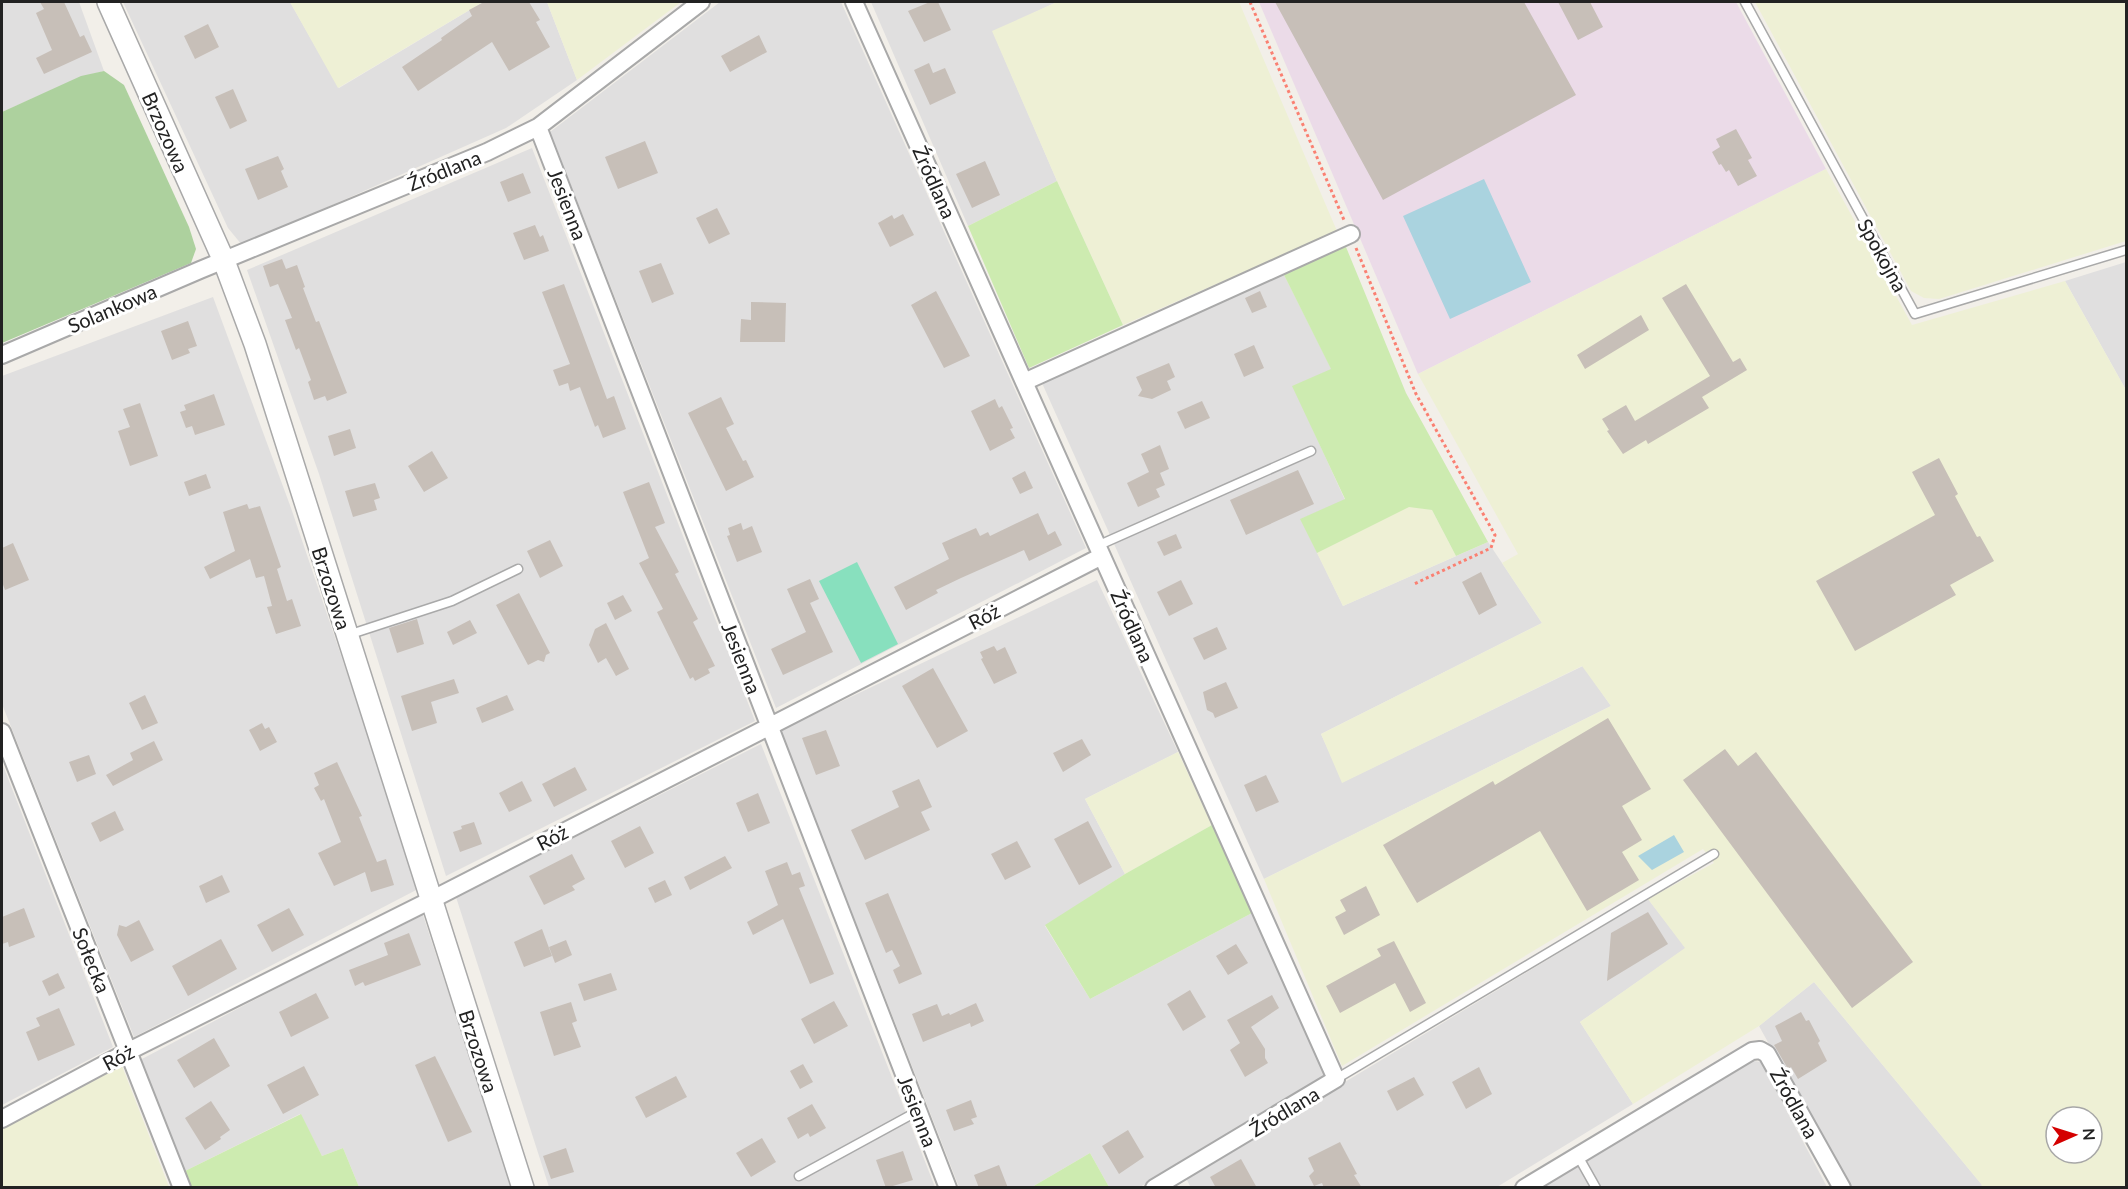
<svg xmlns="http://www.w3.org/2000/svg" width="2128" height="1189" font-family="Lato,sans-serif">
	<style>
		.residential { fill: #e0dfdf }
		.industrial { fill: #ebdbe8 }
		.farmland { fill: #eef0d5; fill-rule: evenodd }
		.grass { fill: #cdebb0 }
		.forest { fill: #add19e }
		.pitch { fill: #88e0be }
		.water { fill: #aad3df }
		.building { fill: #c7bfb8 }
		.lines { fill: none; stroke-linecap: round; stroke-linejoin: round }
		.service-casing { stroke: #a9a9a9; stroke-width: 11 }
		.minor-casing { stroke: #a9a9a9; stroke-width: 20 }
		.tertiary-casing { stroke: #a9a9a9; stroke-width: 24 }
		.path { stroke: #fa8072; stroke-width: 3; stroke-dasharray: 3 3; stroke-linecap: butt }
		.service { stroke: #fff; stroke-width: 8 }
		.minor { stroke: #fff; stroke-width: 16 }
		.tertiary { stroke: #fff; stroke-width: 21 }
		.labels { text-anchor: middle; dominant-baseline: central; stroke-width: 6; stroke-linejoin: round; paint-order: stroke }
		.street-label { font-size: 20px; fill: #222; stroke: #fff }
	</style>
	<rect width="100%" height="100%" fill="#f2efe9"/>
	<path class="residential" d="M2,2H79L104,71L81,77L2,112Z
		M123,2H290L339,88L483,2H547L577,80L506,128L242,245L228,228Z
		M720,2H841L1086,548L776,708L550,132Z
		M871,2H1057L993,32L1057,181L968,226Z
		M532,148L755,721L446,876L319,474L247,270Z
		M2126,262V390L2065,281Z
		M1281,269L1332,370L1293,386L1345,500L1301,519L1343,606L1488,542L1542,623L1321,734L1343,782L1583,666L1611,706L1264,879L1042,383Z
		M213,297L291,508L420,888L134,1037L2,704V376Z
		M1097,580L1178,752L1085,799L1125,874L1045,926L1090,999L1252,913L1326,1076L1140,1187H1109L1090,1153L1032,1187H959L873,966L779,731Z
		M761,744L935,1187H549L456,897Z
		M2,763L113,1047L2,1105Z
		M1648,899L1686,948L1580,1022L1633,1104L1497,1187L1191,1188L1186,1178Z
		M422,912L512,1187H359L343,1148L322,1156L300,1114L183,1172L140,1060Z
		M1814,982L1983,1186L1980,1188L1848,1187L1759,1026Z
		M1754,1061L1761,1062L1827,1187L1538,1188Z"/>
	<path class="industrial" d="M1259,2H1736L1826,169L1418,374Z"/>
	<path class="farmland" d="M290,2H483L338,88Z
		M547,2H681L577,80Z
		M1057,2H1239L1337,231L1123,325L1057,181L992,31Z
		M1755,2H2126V241L1939,299L1924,298L1911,291Z
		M1826,169L1912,325L2065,281L2126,390V1187H1980L1982,1185L1814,982L1759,1026L1633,1104L1580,1022L1685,948L1648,899L1714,863L1703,849L1342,1066L1264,879L1611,706L1582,666L1342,783L1321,734L1542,623L1502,563L1518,554L1418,374ZM2056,1117H2092V1153H2056Z
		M1409,506L1432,510L1456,556L1343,606L1317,553Z
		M1178,752L1212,825L1125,874L1085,799Z
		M122,1066L169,1187H2V1129Z"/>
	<path class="grass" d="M1057,181L1123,325L1029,368L968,226Z
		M1346,247L1406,393L1488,542L1456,556L1432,510L1409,507L1317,553L1300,519L1345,499L1292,386L1331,369L1281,269Z
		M1212,825L1252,913L1090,999L1045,925L1125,874Z
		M301,1114L322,1156L343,1148L359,1187H190L183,1172Z
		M1090,1153L1109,1187H1032Z"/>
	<path class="forest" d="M104,71L124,85L189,227L196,249L191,263L2,343V112L81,76Z"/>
	<path class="pitch" d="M857,562L898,644L861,663L819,581Z"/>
	<path class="water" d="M1484,179L1531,282L1450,319L1403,216Z
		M1674,835L1684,852L1652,870L1638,856Z"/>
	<path class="building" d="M40,2H64L80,37L84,35L92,52L44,74L36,58L52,50L36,13L44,9Z
		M484,2H529L540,20L536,22L550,47L509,71L492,42L418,91L402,67L442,40L441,38L472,16L469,10Z
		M930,2H938L951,30L924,42L908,11Z
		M1275,2H1524L1576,95L1383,200Z
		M1558,2H1590L1603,27L1578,40Z
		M208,24L219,47L195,59L184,36Z
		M759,35L767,52L730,72L721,56Z
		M929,63L933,73L945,68L956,93L930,105L914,70Z
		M233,89L247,121L230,129L215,97Z
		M1736,129L1752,158L1748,160L1757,176L1738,186L1729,170L1726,172L1721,164L1719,165L1712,152L1720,147L1716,139Z
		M645,141L658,173L618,189L605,157Z
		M278,156L284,169L281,171L288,187L258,200L245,169Z
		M985,161L1000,195L972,208L956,174Z
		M523,173L531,193L508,202L500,182Z
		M717,208L730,234L709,244L696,218Z
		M903,214L914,235L890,247L878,223L892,215L894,219Z
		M535,225L540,237L543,235L549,251L524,260L513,233Z
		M282,259L286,269L297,265L305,287L303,288L316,322L319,321L347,393L327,401L325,396L314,400L308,382L311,380L299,348L296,350L285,320L292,318L278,284L270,287L263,266Z
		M661,263L674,294L652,303L639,271Z
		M564,284L607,399L614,396L626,429L603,438L598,425L595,427L580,387L570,391L568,383L559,386L553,370L570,364L542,292Z
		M1686,284L1733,362L1740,358L1747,370L1702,397L1709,408L1648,444L1646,440L1623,454L1607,431L1609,430L1602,419L1626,405L1635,421L1710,376L1662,298Z
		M936,291L970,356L944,368L911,305Z
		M1260,291L1267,307L1252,313L1245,298Z
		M751,302L786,303L785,342H740L741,319L751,320Z
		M1641,315L1649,330L1585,369L1577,355Z
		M188,321L197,346L188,349L190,353L172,360L161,331Z
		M1254,345L1264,368L1244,377L1234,354Z
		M1169,363L1175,377L1167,381L1171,390L1152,399L1138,396L1142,390L1136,377Z
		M214,394L225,425L195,435L192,426L186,428L180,412L186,410L184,405Z
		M721,397L734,424L726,428L743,461L746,460L754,477L726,491L688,413Z
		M995,399L999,408L1002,406L1013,428L1010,429L1015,438L990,451L971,411Z
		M1202,401L1210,418L1185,429L1177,412Z
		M140,403L158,456L130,466L118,431L130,427L123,409Z
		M350,429L356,448L334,456L328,436Z
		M1160,445L1169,469L1160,473L1165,485L1156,489L1160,497L1138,507L1127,483L1149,472L1141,454Z
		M432,451L448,478L424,492L408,466Z
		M1939,458L1958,494L1955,496L1977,537L1980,536L1994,561L1950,585L1956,595L1855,651L1816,581L1935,515L1912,472Z
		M1298,470L1314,504L1246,535L1230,500Z
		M1025,471L1033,488L1020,494L1012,478Z
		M206,474L211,488L189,496L184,482Z
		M649,482L665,523L655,527L679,572L675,574L698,619L693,622L715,666L708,669L710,673L695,681L693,677L690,679L657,612L663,609L639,563L649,558L623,492Z
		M375,483L380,498L374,500L377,510L353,517L345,491Z
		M247,504L249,509L260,506L281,567L277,569L287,601L292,599L301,626L276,634L267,607L272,606L264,576L256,578L250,559L210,579L204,567L235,551L223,512Z
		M1038,513L1048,535L1055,531L1062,545L1029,561L1024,550L961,578L936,590L938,593L906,610L894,587L949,559L942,543L976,528L980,536L988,532L990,536Z
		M741,523L743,530L752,526L762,552L737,562L727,536L730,535L728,528Z
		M1176,534L1182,548L1164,556L1157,542Z
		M550,540L563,566L540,578L527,551Z
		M13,543L29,580L5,590L2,582V548Z
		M1481,572L1497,605L1479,615L1462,582Z
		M810,579L819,599L810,603L833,652L783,675L771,649L806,632L787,589Z
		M1181,580L1193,604L1169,616L1157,592Z
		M519,593L550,653L546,655L544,662L538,660L528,665L496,605Z
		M623,595L632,611L615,620L607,603Z
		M417,619L424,644L397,653L389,628Z
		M470,620L477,633L453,645L447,632Z
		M606,623L629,669L616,676L606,658L598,663L589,645L595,629Z
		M1217,627L1227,649L1204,660L1193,638Z
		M994,646L997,651L1005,647L1017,673L994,684L981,659L983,658L980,652Z
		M933,668L968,731L937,748L902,686Z
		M454,679L459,693L431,702L437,723L412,731L401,696Z
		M1226,682L1238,708L1215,718L1213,713L1207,710L1203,692Z
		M145,695L158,723L142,730L129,703Z
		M507,695L514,710L482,723L476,708Z
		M1608,718L1651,789L1622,806L1642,840L1622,852L1639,880L1587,911L1540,831L1417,903L1383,845L1493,781L1495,785Z
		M262,723L265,729L269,727L277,742L260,751L249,730Z
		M826,730L840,766L816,775L802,738Z
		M1082,739L1091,755L1063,772L1053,753Z
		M154,741L163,760L113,786L106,775L133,760L130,753Z
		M1725,749L1738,766L1756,752L1913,962L1852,1008L1683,780Z
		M89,755L96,774L77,782L69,762Z
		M337,762L362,816L359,817L377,862L386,859L394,885L371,892L365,872L334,886L318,853L341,842L324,799L321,801L314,788L319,785L314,773Z
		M575,767L587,790L554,807L542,784Z
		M1266,775L1279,802L1256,812L1244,785Z
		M919,779L932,807L921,812L930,830L865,860L851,830L899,807L892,791Z
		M522,781L532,801L509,812L499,793Z
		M758,793L770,823L748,832L736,803Z
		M115,811L124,830L100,842L91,823Z
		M1088,821L1112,867L1079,885L1054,839Z
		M474,822L482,844L460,852L453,832L462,829L461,826Z
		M640,826L654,853L625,868L611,841Z
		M1017,841L1031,867L1005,880L991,854Z
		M572,854L585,879L572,886L575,890L544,905L529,876Z
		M725,856L732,868L690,890L684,877Z
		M787,862L792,875L800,872L805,886L799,888L834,974L810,984L783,919L753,935L747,922L778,905L765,871Z
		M222,875L230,892L206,903L199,886Z
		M665,880L672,895L655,903L648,888Z
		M1366,886L1380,915L1344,935L1335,917L1346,911L1340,900Z
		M888,893L922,974L899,984L893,970L900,966L892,950L886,953L865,903Z
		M24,908L35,937L9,947L8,942L2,944V917Z
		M289,908L304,935L272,952L257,925Z
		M1648,912L1668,944L1607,981L1611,933Z
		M139,920L154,950L131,962L117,935L119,925L126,927Z
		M542,929L552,956L524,967L514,942Z
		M409,933L421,965L365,986L363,982L355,986L349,970L388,955L384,943Z
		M221,939L237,969L188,996L172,966Z
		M566,940L572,955L555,963L549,947Z
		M1394,941L1426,1003L1410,1012L1395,983L1340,1013L1326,986L1381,956L1377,949Z
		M1236,944L1248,963L1228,975L1216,956Z
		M58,973L65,988L49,996L42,981Z
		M611,973L617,990L584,1001L578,984Z
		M1190,990L1206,1017L1183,1031L1167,1004Z
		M316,993L329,1018L291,1037L279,1012Z
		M1272,995L1279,1008L1251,1027L1265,1049V1058L1268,1063L1245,1077L1230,1050L1240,1043L1227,1020Z
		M834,1001L848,1026L814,1044L801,1019Z
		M571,1002L577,1021L572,1023L581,1047L554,1056L540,1012Z
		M976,1003L984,1021L971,1027L970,1023L923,1042L912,1014L937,1004L942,1016L949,1013L950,1015Z
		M59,1008L75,1045L38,1061L26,1032L40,1026L36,1018Z
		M1801,1012L1806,1021L1809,1020L1820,1041L1818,1043L1827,1061L1798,1079L1791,1067L1788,1069L1774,1045L1782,1041L1775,1026Z
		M214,1038L230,1066L194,1088L177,1060Z
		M435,1056L472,1132L448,1142L415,1065Z
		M803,1064L813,1082L800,1089L790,1071Z
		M304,1066L319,1095L283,1114L267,1085Z
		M1479,1067L1492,1094L1466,1109L1452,1082Z
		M676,1076L687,1097L646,1118L635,1097Z
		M1414,1077L1424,1095L1397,1111L1387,1091Z
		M971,1100L977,1117L971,1119L974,1124L954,1131L946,1110Z
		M211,1101L230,1130L220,1137L221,1139L205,1150L185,1118Z
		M812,1104L826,1128L810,1137L808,1133L798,1139L787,1118Z
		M1128,1130L1144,1157L1119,1174L1102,1146Z
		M762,1138L776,1162L751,1177L736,1153Z
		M1340,1142L1357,1174L1354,1175L1362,1188H1324L1322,1183L1314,1186L1309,1176L1314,1171L1308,1158Z
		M566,1148L574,1172L551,1179L543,1156Z
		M903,1151L913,1180L886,1188L876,1160Z
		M1241,1159L1257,1188H1216L1210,1177Z
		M999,1165L1008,1188H979L974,1175Z"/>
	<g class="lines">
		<defs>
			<path id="service" d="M1745,2L1915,314L2126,250
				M1097,546L1311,451
				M348,635L452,601L518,569
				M1336,1079L1714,854
				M1578,1156L1596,1188
				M799,1176L918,1111"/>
			<path id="minor" d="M854,2L1336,1079L1154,1188
				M538,127L948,1188
				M2,355L200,270L487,152L538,127L701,2
				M1024,382L1351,234
				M2,732L182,1188
				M2,1119L129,1051L431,900L1102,556
				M1524,1188L1752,1051L1760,1050L1767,1054L1842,1188"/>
			<path id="tertiary" d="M108,2L224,261L255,344L523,1188"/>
		</defs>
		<use href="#service" class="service-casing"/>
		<use href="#minor" class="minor-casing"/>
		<use href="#tertiary" class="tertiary-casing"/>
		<path class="path" d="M1250,2L1344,220
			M1356,248L1416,394L1495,535L1491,548L1414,584"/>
		<use href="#service" class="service"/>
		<use href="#minor" class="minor"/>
		<use href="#tertiary" class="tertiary"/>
	</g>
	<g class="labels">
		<g class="street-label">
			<text transform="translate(166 132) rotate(66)">Brzozowa</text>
			<text transform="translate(444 170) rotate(-22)">Źródlana</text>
			<text transform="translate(935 182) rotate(66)">Źródlana</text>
			<text transform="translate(568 204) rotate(69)">Jesienna</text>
			<text transform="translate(1883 255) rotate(61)">Spokojna</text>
			<text transform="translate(112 308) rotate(-23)">Solankowa</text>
			<text transform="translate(332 588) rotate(72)">Brzozowa</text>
			<text transform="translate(984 616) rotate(-27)">Róż</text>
			<text transform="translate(1133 626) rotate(66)">Źródlana</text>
			<text transform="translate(742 658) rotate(69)">Jesienna</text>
			<text transform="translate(552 837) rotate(-27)">Róż</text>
			<text transform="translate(92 960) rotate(68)">Sołecka</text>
			<text transform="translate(479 1051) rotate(72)">Brzozowa</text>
			<text transform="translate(118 1057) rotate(-28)">Róż</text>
			<text transform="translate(1795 1103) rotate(61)">Źródlana</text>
			<text transform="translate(918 1111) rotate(69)">Jesienna</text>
			<text transform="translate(1284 1111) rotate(-31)">Źródlana</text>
		</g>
	</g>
	<rect width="2128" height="1189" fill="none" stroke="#222222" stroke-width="6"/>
	<g transform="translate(2074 1135) rotate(87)"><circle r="28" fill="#ffffff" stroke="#a7a7a7" stroke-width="1.5"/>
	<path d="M0-4.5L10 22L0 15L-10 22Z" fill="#d40000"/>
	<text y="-9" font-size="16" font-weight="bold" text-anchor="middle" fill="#222222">N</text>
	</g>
</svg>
